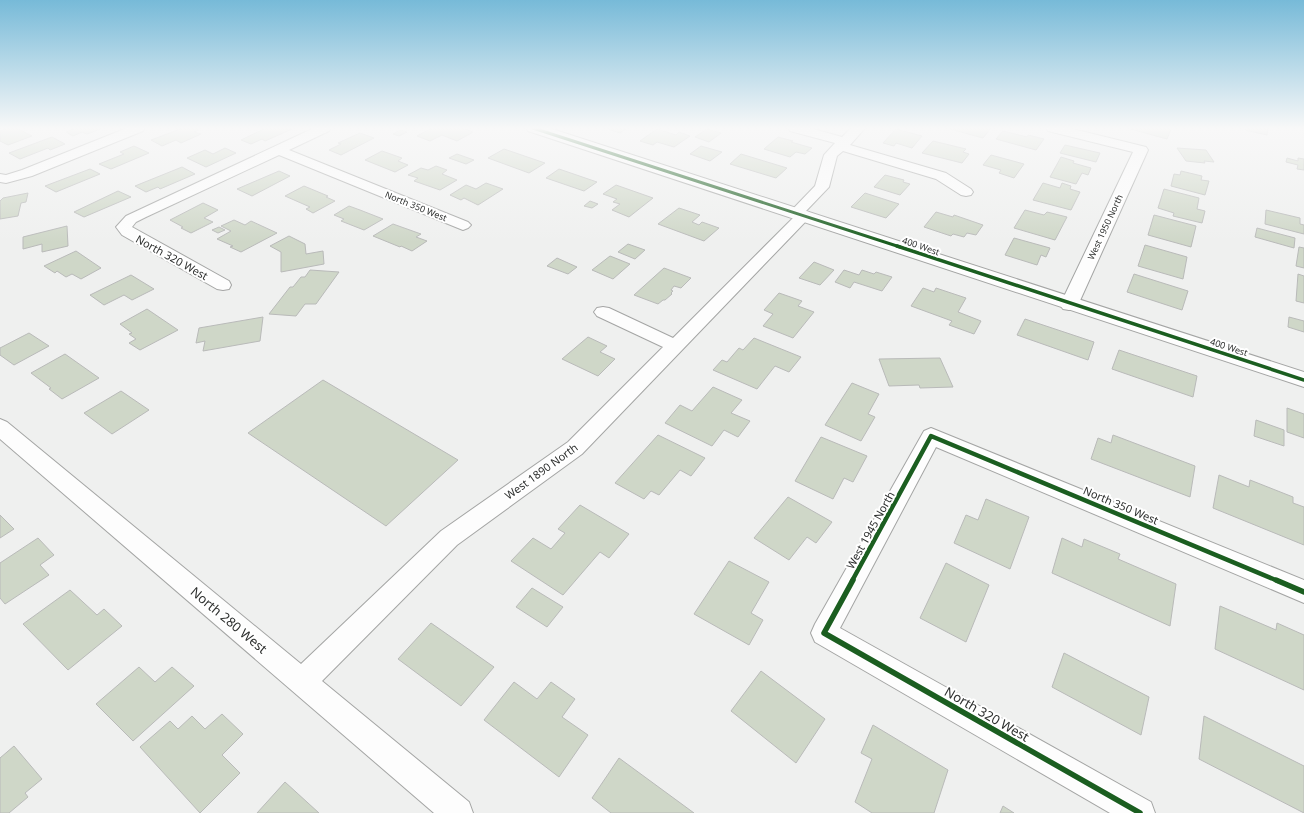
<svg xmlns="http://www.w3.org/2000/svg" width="1304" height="813" font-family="'Noto Sans',sans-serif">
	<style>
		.building { fill: #cfd7c8; stroke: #b9bab9 }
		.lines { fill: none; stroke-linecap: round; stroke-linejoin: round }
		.street-casing { stroke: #a4a5a4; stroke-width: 2 }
		.secondary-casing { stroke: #a4a5a4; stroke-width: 2 }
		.street { fill: #fdfdfd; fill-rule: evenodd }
		.secondary { fill: #fdfdfd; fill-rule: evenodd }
		.cycleway-far3-casing { stroke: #fff; stroke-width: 5 }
		.cycleway-far2-casing { stroke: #fff; stroke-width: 5.5 }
		.cycleway-far1-casing { stroke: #fff; stroke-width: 7 }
		.cycleway-casing { stroke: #fff; stroke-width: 8 }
		.cycleway-far3 { stroke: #1b5e20; stroke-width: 3 }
		.cycleway-far2 { stroke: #1b5e20; stroke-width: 3.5 }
		.cycleway-far1 { stroke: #1b5e20; stroke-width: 4.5 }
		.cycleway { stroke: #1b5e20; stroke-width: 5.5 }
		.labels { text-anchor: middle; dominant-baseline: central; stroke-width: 4; stroke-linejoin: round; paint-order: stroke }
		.far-street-label { font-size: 9px; fill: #2e302f; stroke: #fff }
		.street-label { font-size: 11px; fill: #2e302f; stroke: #fff }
		.near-street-label { font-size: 13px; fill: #2e302f; stroke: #fff }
	</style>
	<rect width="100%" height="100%" fill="#eff0ef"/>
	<path class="building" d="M7,128H16L32,136L8,145L0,141V131Z
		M76,128H103L87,134L82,132L73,136L66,132Z
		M183,128H195L199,130L194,132L201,134L181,143L176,140L162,146L151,140Z
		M266,128L292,129L265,141L262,139L251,144L241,140Z
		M432,128H462L473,132L457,141L442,135L430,141L417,136Z
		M605,128H627L620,133Z
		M946,128H991L983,138Z
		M1127,128H1168L1171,129L1167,139Z
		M1246,128H1268L1267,135L1245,130Z
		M657,129L676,135L679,132L690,136L674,147L657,142L653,145L640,141Z
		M707,129L721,133L709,142L695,137Z
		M896,129L922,136L912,148L896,143L894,146L883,143Z
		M401,130L407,132L399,136L393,134Z
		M1003,131L1027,137L1028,135L1044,139L1036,150L996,139Z
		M360,133L374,138L341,155L329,150L341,144L338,143Z
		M52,137L65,144L50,150L48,148L20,159L9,153Z
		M778,137L793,141L791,142L812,148L805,154L796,152L790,157L764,149Z
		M933,141L966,149L963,152L969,154L962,163L922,153Z
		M1065,145L1100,153L1096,162L1060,153Z
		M134,146L149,153L111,169L99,164L124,154L120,152Z
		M701,146L722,152L710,161L690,154Z
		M225,148L236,153L206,167L187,158L205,150L213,154Z
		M1177,148L1206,150L1214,162L1204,161L1205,163L1186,161Z
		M504,149L545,163L529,173L488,158Z
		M382,151L402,158L398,161L408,165L395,172L365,160Z
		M457,154L474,160L466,164L449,158Z
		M741,154L787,168L776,178L730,164Z
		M991,155L1024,164L1014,178L999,173L1001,170L983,165Z
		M1061,157L1074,161L1073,163L1091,168L1088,175L1082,173L1076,184L1050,177Z
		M1287,158L1298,161V158L1304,159V170L1297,169L1298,165L1286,162Z
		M436,166L447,170L442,174L457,180L440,190L414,181L418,178L408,175L421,168L428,170Z
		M182,167L195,174L160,189L158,187L146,192L135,186Z
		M90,169L100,174L56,192L45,186Z
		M559,169L597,182L584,191L546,178Z
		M279,171L290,176L252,196L237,189Z
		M1181,171L1202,176L1201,180L1209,181L1205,195L1171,186L1174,174L1180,175Z
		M885,175L904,180L903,182L910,184L900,195L874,187Z
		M486,183L503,189L478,205L464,198L461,200L450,195L466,185L476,189Z
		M1043,183L1060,188L1062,183L1071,186L1070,189L1080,192L1071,210L1033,200Z
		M616,185L653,198L629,217L612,210L620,204L613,202L617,199L603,194Z
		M304,186L328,196L326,197L335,201L313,213L306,209L310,207L285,196Z
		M1164,189L1199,198L1197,209L1205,211L1202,223L1173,216L1174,213L1158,208Z
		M118,191L131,197L84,217L74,212Z
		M28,193L26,202L21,203L18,216L0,219V201L3,198Z
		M865,193L899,204L886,218L851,207Z
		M590,201L598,204L592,208L584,206Z
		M203,203L218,210L204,218L213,222L191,233L181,228L183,227L170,220Z
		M349,206L360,210L383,219L364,230L341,221L344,219L334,215Z
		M679,208L700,215L692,222L699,225L702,222L719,228L704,241L658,224Z
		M1025,210L1044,215L1047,212L1067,217L1055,240L1014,228Z
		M1266,210L1300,218V224L1304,225V234L1265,224Z
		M936,212L953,217L954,215L983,225L976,235L967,233L964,237L953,234L951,236L924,227Z
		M1154,215L1196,226L1191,247L1148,235Z
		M234,220L245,225L251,221L277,233L241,252L230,247L233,246L217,239L231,231L221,226Z
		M393,224L421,234L416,237L427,241L412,251L401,246L400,247L373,236Z
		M67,226L68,246L42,252V244L23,249V237Z
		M219,227L225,230L218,233L212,230Z
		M1257,228L1295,238L1294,248L1255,237Z
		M289,236L305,244L306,254L323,251L324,264L281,272V252L270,246Z
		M1014,238L1050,248L1046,257L1041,255L1037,265L1005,255Z
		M628,244L645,250L635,259L618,252Z
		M1145,245L1187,257L1183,279L1138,266Z
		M1299,247L1304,248V268L1296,266Z
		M76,251L101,268L81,279L72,274L66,277L57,271L55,273L44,266Z
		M610,256L630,264L613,279L592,270Z
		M557,258L577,267L568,274L547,266Z
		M814,262L834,270L820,285L799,278Z
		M664,268L691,278L681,288L674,286L671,290L673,291L671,293L672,294L665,300H663L658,304L634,295Z
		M310,270L339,272L316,304H305L296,316L269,314L290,287H293L301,277H305Z
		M844,270L859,275L862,270L874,274L876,272L892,277L882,291L854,282L850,288L835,282Z
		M1134,274L1188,291L1182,310L1127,292Z
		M1298,274L1304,276V303L1296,301Z
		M131,275L154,289L132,300L124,295L104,305L90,295Z
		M923,288L934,292L936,288L966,298L958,312L981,321L974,334L949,325L952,321L911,306Z
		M779,293L802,301L798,306L814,312L793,338L763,326L773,314L764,310Z
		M147,309L178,330L140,350L129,343L136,339L129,334L132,333L120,324Z
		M263,317L260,341L203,351L205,341L196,343L199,328Z
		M1289,317L1304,321V332L1288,327Z
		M1025,319L1094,342L1088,360L1017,335Z
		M29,333L49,346L14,365L0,355V348Z
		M588,337L607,346L600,352L615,359L598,376L562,359Z
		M754,338L801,357L789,372L775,366L757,389L713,370L722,360L727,362L739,348L743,350Z
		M1119,350L1197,376L1193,397L1112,369Z
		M65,354L99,378L62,399L49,389L51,388L31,373Z
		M940,358L953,387L920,388L919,385L889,386L879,359Z
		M323,380L458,460L386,526L248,433Z
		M852,383L879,394L868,414L875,417L861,441L825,425Z
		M713,387L742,400L731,413L750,421L738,437L724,430L712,446L665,423L680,405L692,411Z
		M121,391L149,410L112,434L84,413Z
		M1287,408L1304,414V438L1287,432Z
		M1256,420L1284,430V446L1254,436Z
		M658,435L705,458L691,476L680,470L659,495L651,491L644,499L615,483Z
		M1113,435L1195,466L1190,497L1091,459L1098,438L1111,443Z
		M821,437L867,456L853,482L844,478L833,499L795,481Z
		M1219,475L1249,487L1250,480L1293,497V503L1304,507V545L1213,508Z
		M788,497L832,522L816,543L807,537L789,560L754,538Z
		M986,499L1029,517L1010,569L954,543L966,515L978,520Z
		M580,505L629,534L609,558L600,552L563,595L511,561L533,538L551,549L565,533L558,529Z
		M0,515L14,529L0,538Z
		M38,538L54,555L40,565L49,575L5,604L0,598V563Z
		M1062,538L1082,547L1084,539L1120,554L1118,559L1176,584L1170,626L1052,573Z
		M729,561L769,582L751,613L763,620L749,645L694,614Z
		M946,563L989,585L966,642L920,618Z
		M532,588L563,607L547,627L516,607Z
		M70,590L97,615L104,609L122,626L68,670L23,624Z
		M1220,606L1276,630L1277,623L1304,635V690L1215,649Z
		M431,623L494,667L461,706L398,659Z
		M1064,653L1149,697L1141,735L1052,687Z
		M139,667L155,682L172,667L194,686L133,741L96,704Z
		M761,671L825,719L796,763L731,711Z
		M514,682L537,699L551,682L575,699L562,717L588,735L559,777L484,720Z
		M222,714L243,734L222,755L240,773L200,813L140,747L170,721L178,729L192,716L205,729Z
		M1204,716L1304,766V813L1199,759Z
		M873,725L948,770L934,813H872L855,802L872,759L861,753Z
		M14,746L42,779L25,793L28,797L9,813H0V758Z
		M619,758L694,813H611L592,798Z
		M285,782L319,813H257Z
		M1003,806L1014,813H1000Z"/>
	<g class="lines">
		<defs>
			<path id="street" d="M127,128H145L143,131L32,176L6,183L0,182V174L6,175L22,170Z
				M314,128H331L329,131L289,150L468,222L471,225L468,228L463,230L458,228L279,155L146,217L136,222L132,227L229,281L231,285L229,289L223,290L217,289L122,235L116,227L126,216Z
				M788,128H810L842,137L851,128H865L850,145L946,173L971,189L973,192L971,195L966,196L961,195L936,179L843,151L837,156L829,187L806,211L809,212L811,215L809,218L582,454L457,545L322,681L469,802L473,813H434L0,439V419L7,422L301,664L441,531L568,442L663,347L597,316L594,312L597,308L603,307L609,308L673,338L794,217L789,213L815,186L824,155L835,143L790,131Z
				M1046,128H1069L1146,147L1148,150L1078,305L1075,309L1069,310L1063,309L1060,305L1133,152L1048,131Z
				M931,428L1304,580V603L936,447L840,628L1151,802L1155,813H1110L815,642L811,633L815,624L924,431Z"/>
			<path id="secondary" d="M526,128H549L1304,372V387L528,131Z"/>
		</defs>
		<use href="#street" class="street-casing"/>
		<use href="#secondary" class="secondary-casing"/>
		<use href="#street" class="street"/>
		<use href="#secondary" class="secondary"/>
		<defs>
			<path id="cycleway-far3" d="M533,128L900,247"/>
			<path id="cycleway-far2" d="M897,246L1304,380"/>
			<path id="cycleway-far1" d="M852,581L931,436L1278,581"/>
			<path id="cycleway" d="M853,580L824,633L1140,813
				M1276,580L1304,592"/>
		</defs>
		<use href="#cycleway-far3" class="cycleway-far3-casing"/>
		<use href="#cycleway-far2" class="cycleway-far2-casing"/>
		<use href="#cycleway-far1" class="cycleway-far1-casing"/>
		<use href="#cycleway" class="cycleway-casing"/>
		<use href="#cycleway-far3" class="cycleway-far3"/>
		<use href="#cycleway-far2" class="cycleway-far2"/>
		<use href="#cycleway-far1" class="cycleway-far1"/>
		<use href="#cycleway" class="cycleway"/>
	</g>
	<linearGradient id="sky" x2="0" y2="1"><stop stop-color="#77bad8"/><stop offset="0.53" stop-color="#f8f8f8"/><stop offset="1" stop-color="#f8f8f8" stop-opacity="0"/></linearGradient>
	<rect width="1304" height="242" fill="url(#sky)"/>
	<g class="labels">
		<g class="far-street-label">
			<text transform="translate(416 206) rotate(22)">North 350 West</text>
			<text transform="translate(1105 227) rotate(-65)">West 1950 North</text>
			<text transform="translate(921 246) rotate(19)">400 West</text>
			<text transform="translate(1229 347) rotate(18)">400 West</text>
		</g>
		<g class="street-label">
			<text transform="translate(172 257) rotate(29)">North 320 West</text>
			<text transform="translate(541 471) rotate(-36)">West 1890 North</text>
			<text transform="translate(1121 505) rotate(23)">North 350 West</text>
			<text transform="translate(870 530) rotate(-61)">West 1945 North</text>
		</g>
		<g class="near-street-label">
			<text transform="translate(229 620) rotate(40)">North 280 West</text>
			<text transform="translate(987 714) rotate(30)">North 320 West</text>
		</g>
	</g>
</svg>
